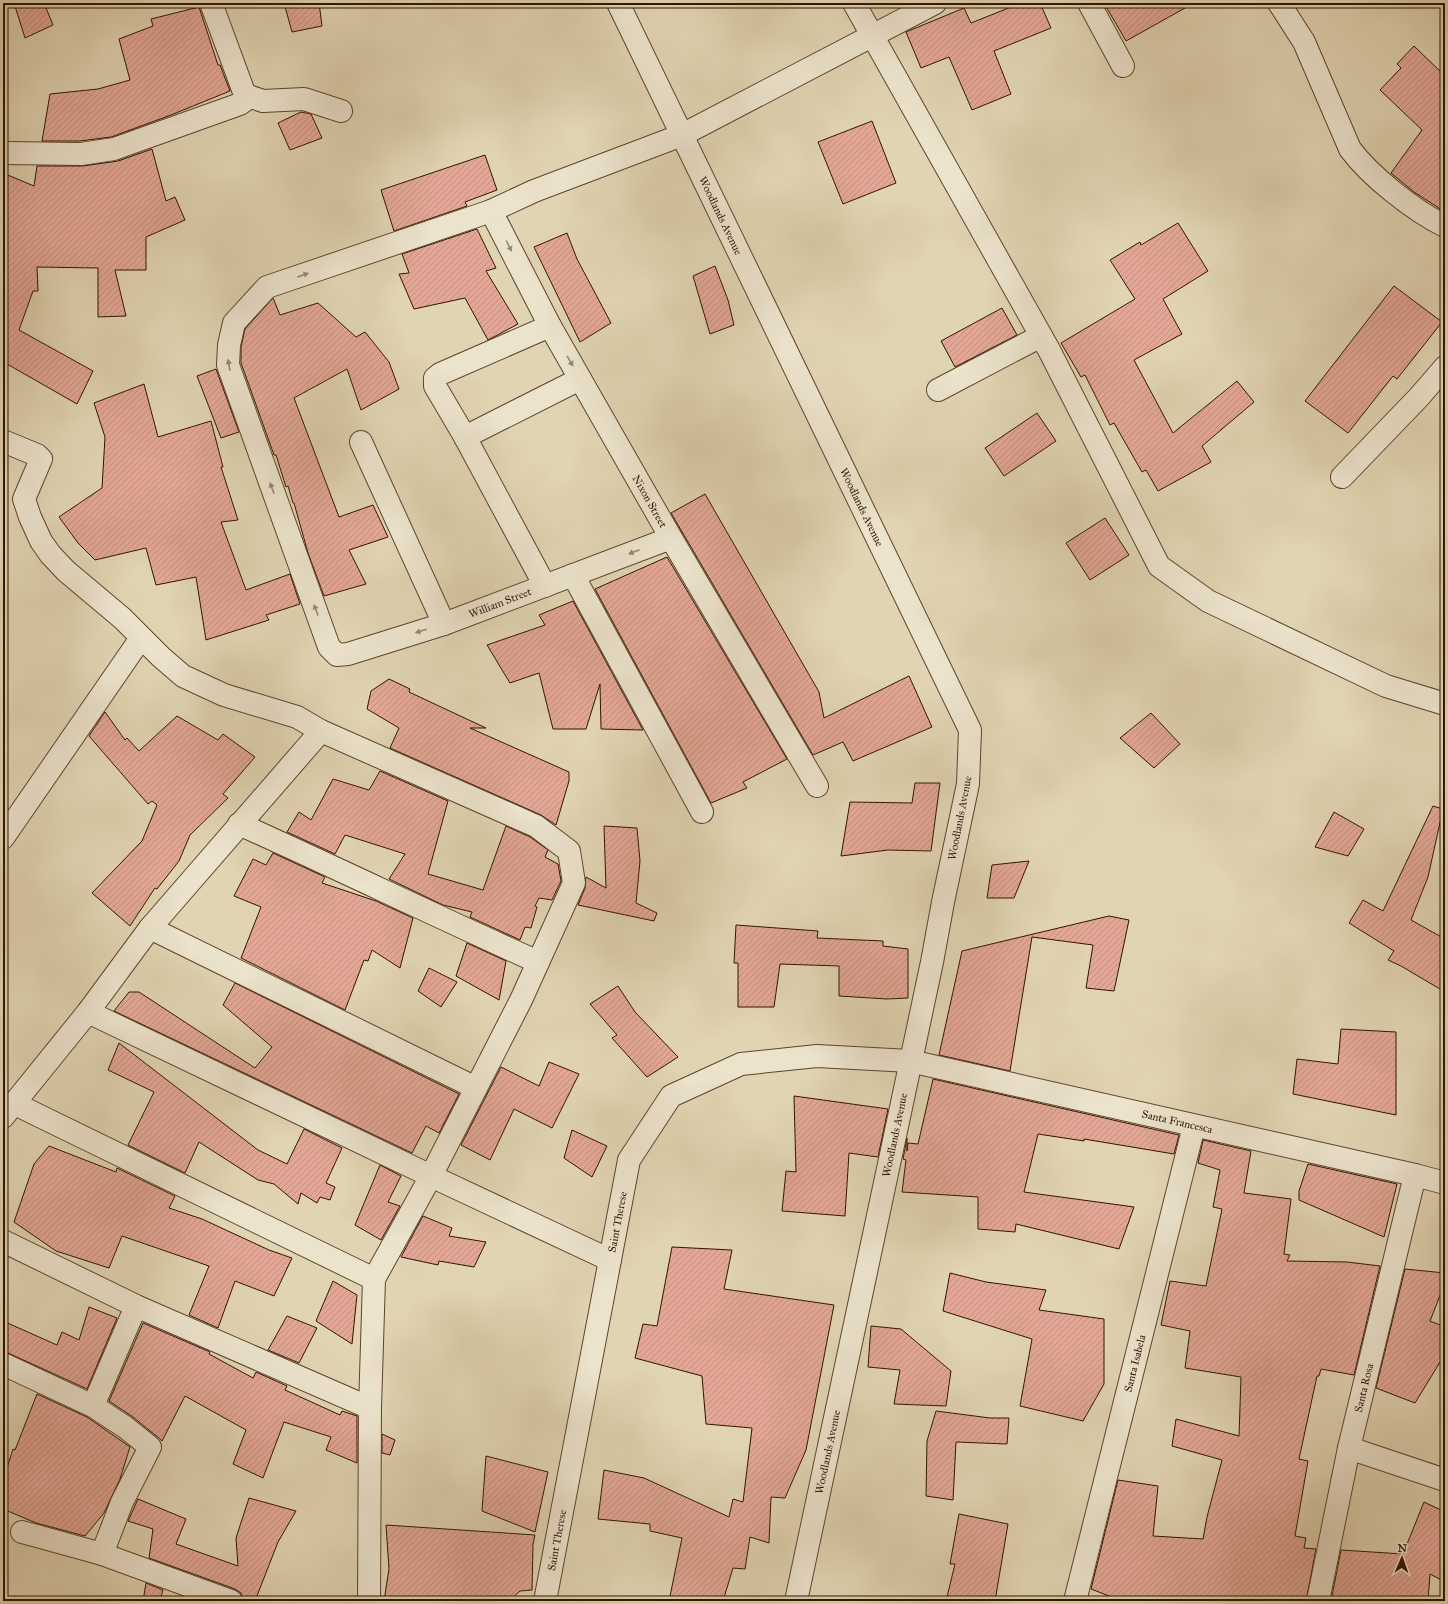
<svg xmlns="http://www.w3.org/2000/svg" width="1448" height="1604" font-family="'IM FELL Great Primer',serif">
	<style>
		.building { fill: url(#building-hatch); stroke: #311400 }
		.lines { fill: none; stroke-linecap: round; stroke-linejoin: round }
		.minor-casing { stroke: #5d442c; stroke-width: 24 }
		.minor { stroke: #ece3cd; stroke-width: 22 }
		.oneway { fill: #988671 }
		.labels { text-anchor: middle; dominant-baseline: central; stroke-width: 3; stroke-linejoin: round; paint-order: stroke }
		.street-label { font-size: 11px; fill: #311400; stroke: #ece3cd }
	</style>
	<defs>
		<pattern id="building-hatch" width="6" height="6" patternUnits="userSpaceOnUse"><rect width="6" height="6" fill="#e2a796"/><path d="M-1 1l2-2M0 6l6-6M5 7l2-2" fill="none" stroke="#c28f80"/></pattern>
	</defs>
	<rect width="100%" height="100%" fill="#e1d4b2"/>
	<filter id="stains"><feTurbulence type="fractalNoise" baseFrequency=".005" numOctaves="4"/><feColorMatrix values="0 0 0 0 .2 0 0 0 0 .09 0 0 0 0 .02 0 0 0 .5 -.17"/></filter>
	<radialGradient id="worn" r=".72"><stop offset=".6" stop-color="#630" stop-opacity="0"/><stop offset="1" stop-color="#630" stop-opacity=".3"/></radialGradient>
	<path class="building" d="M14,3H44L53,25L25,38Z
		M284,3H319L322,26L292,32Z
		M1021,3H1040L1051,28L994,51L1011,94L972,110L949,57L921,68L906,32L964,8L971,23Z
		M1104,3H1194L1126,41Z
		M199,7L218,65H220L230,91L171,115L111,137L80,141H42L50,94L98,89L130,80L119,39L153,26L151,19Z
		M1414,46L1445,76V212L1414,192L1391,173L1422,130L1380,90L1401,68L1397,64Z
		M301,112L311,114L322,138L290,150L278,123Z
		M872,121L896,183L843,204L818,142Z
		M152,149L166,201L175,197L185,220L146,237V270H115L126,316L98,317V268L37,267L38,291H33L19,330L93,371L77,404L7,364H3V173L34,186L37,166H83L118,161Z
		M485,155L497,190L465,202L467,206L394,231L381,190Z
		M1178,223L1208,271L1163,299L1182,334L1134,360L1173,433L1237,381L1254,402L1202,446L1211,462L1158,491L1146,470L1142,472L1114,423L1110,425L1085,375L1081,377L1061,343L1135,299L1110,260L1140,242L1141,245Z
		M477,229L496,268L486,271L518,324L488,340L465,298L414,309L399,274L409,273L402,254Z
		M567,233L577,259L611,323L580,342L534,247Z
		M715,266L728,300L734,325L710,334L693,276Z
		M1394,286L1442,322L1397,379L1393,376L1348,433L1305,401Z
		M273,298L280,315L318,303L356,337L365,332L389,362L399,389L361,410L347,369L294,398L339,517L373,505L388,537L349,550L366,584L324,596L308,553L294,503H293L288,486L286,487L276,455H274L241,363V347L245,329Z
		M1002,308L1017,335L955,367L941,341Z
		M216,369L239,432L221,438L197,376Z
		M144,384L158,437L211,421L223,467H221L238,520L221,522L246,590L290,574L300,604L266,615L269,620L206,640L196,577L156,585L146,548L95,560L78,543L59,517L102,488L105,437L94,403Z
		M1037,413L1056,441L1004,476L985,448Z
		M705,494L819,692L824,718L909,676L932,727L853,761L843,742L813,755L671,513Z
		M1105,518L1129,555L1090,580L1066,543Z
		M667,557L787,759L743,782L747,788L711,803L595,589Z
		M573,601L643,730L601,729L600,684L586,729H553L539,673L510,683L487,645L545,625L539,615Z
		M389,679L410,689L409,692L486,728H470L569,772V781L556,825L541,815L390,748L399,728L367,709L371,691Z
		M105,712L125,740L127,738L139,751L177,716L218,740L223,734L255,757L223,794L228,798L190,835L179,861L157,889L155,888L130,926L92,893L142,841L157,805L152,801L148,804L89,736Z
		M1151,713L1180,744L1154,768L1120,738Z
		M380,771L448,801L428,874L483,890L506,826L530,837L548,850L545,857L558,864L561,881L552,900L539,898L535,906L537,907L531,928L525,927L520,940L470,917L472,912L443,905L389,879L405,854L345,835L335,854L287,832L299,812L311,820L333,779L369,790Z
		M915,783H940L931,851L888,850L841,856L850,802L912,803Z
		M1433,806L1443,809L1428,877L1411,920L1445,939V992L1401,966L1388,960L1394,951L1349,923L1363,900L1383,911Z
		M1334,812L1364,829L1348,856L1315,847Z
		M604,826L637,828L640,861L636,903L657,913L654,921L578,905L585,888L586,877L606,888Z
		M273,853L325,877L322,883L376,901L413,918L400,968L372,950L368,961L364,960L345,1010L241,958L261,907L234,896L253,859L266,865Z
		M1029,861L1014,898H987L992,865Z
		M1109,916L1129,920L1114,991L1086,988L1093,945L1032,937L1010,1071L939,1055L962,951Z
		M736,925L818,931L817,938L883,941V946L908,949V998L887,999L839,996V966L780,964L774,1007H738V963H734Z
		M467,943L506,961L499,1000L456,976Z
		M429,968L457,982L441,1007L418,991Z
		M235,983L459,1094L439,1133L426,1126L412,1153L114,1011L129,992H139L255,1068L272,1047L223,1005Z
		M618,986L635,1012L678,1057L647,1077L612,1038L617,1035L590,1004Z
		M1341,1029L1396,1032V1115L1293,1094L1297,1059L1338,1064Z
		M119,1043L258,1150L287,1164L304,1129L342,1148L326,1183L335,1187L330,1200L320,1197L317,1203L301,1193L298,1204L274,1184L258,1180L199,1142L185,1173L128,1145L154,1092L108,1070Z
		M549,1062L579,1074L552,1128L514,1109L490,1160L461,1145L501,1067L539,1086Z
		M933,1079L1179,1135L1174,1154L1084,1139V1141L1038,1134L1024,1192L1134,1207L1119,1249L1016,1224L1015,1232L978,1229V1197L902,1192L906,1160L903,1159L907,1138V1151L908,1143L918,1144Z
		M794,1096L888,1109L878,1157L849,1153L845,1216L782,1211L786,1171L796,1172Z
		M572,1130L607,1146L592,1177L564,1158Z
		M1203,1140L1251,1151L1244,1193L1291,1199L1284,1254L1290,1255L1287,1261L1347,1262L1380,1266L1354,1375L1321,1369L1319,1376H1317L1299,1459L1308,1461L1295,1536L1306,1538L1304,1548L1316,1549L1306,1601H1122L1091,1589L1118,1480L1158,1486L1153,1536L1203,1539L1207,1517L1222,1460L1172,1446L1176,1419L1239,1436L1241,1377L1185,1368L1190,1331L1161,1325L1170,1281L1206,1286L1222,1209L1213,1207L1220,1170L1198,1163Z
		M49,1146L116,1172L117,1168L175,1196L169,1208L202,1219L269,1250L292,1258L274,1296L235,1281L218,1328L189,1315L209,1266L122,1236L109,1268L56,1251L14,1222L34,1164Z
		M1308,1164L1397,1184L1384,1237L1299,1200V1191Z
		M380,1165L401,1176L388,1202L400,1206L381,1240L355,1225Z
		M423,1216L452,1228L449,1236L486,1242L474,1267L439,1261L438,1265L401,1257Z
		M672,1247L732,1250L724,1289L834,1305L806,1450L785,1498L771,1497L769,1543L750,1537L745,1569L733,1568L723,1601H669L682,1538L650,1531V1524L598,1519L604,1470L644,1478L729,1517L733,1499L743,1502L752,1428L706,1424L702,1376L635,1358L643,1324L657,1326Z
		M1405,1269L1445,1273V1283L1430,1321L1445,1327V1354L1415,1403L1376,1388Z
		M950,1273L986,1282L1046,1290L1039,1310L1104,1319V1384L1083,1421L1020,1406L1032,1339L943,1311Z
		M333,1281L357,1295L352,1344L316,1321Z
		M89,1307L117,1318L87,1389L8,1353L3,1352V1321L57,1345L62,1332L79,1340Z
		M287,1316L317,1328L299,1363L268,1350Z
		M143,1323L210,1352L209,1354L253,1378L256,1372L287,1386L285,1390L340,1415L342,1411L357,1416V1463L326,1450L331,1437L284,1422L263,1478L233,1464L246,1430L185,1396L162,1441L160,1439L133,1417L109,1401Z
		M871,1326L901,1329L951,1371L946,1406L894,1404L900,1370L868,1367Z
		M37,1394L87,1417L130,1447L120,1479L104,1513L85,1536L36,1523L3,1509V1475L7,1468L13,1449L15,1450Z
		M936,1411L990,1418H1009L1007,1444L956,1442L953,1500L926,1496L927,1441Z
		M382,1434L395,1440L390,1455L382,1453Z
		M486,1456L548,1472L535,1532L482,1511Z
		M249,1498L296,1511L278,1542L255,1601H243L241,1593L235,1589L149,1558L153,1529L128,1521L138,1499L186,1519L176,1544L238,1566L236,1538Z
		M1424,1502L1445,1512V1582L1430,1574L1428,1601H1331L1341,1550L1403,1554Z
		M959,1514L1008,1524L995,1601H946L955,1564H950Z
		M386,1525L535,1535L533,1544L532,1590L520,1591L509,1601H384L389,1569Z
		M146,1583L163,1590L160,1601H143Z"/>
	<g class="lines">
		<defs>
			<g id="minor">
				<path id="s1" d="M618,3L970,730L968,784L943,902L932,962L796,1601"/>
				<path d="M854,3L1049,350L1159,566L1208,601L1386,686L1445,704"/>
				<path d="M1089,3L1123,66"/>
				<path d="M1279,3L1304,42L1350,149C1370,176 1414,211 1445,226"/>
				<path d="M245,95L263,101L304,99L341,111"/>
				<path d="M3,153L81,154L114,149L240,104L244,101L245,95L211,3"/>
				<path id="s2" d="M491,211L550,326L671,538L817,786"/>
				<path d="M938,390L1041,336"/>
				<path d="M465,437L580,379"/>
				<path d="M3,441L37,455L41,459L24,499L30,517L41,541L50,554L66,571L122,618L161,657L183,676L224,695L297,717L321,731"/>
				<path d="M361,442L444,624"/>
				<path d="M1342,477L1419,397L1445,367"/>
				<path d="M671,538L444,624L348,654L337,655L329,647L228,365L229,345L234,323L267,287L491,211L534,191L682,135L935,3"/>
				<path d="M573,575L702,812"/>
				<path d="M545,586L465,437L435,386V378L440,374L550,326"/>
				<path d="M239,824C339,869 438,917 538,962"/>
				<path d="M3,838L141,638"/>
				<path d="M150,928L476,1088"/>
				<path d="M88,1012L431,1176L610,1260"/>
				<path d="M13,1103L374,1279"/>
				<path d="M3,1117L88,1012L150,928L321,731L536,826L569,851L574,883L521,1000L431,1176L374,1279L370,1408L369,1601"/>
				<path d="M3,1241L136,1306L370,1408"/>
				<path d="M3,1364L93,1406L125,1427L150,1447L122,1502L102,1554"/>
				<path d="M93,1406L136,1306"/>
				<path d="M1349,1448L1445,1480"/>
				<path d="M22,1532L102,1554L231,1601"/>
				<path id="s3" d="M545,1601L629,1160L671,1096L741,1064L817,1056L910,1061L1415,1175L1445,1183"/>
				<path id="s4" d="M1075,1601L1194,1126"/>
				<path id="s5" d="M1318,1601L1349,1448L1415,1175"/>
			</g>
		</defs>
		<use href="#minor" class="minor-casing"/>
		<use href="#minor" class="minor"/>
	</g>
	<defs><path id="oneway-solid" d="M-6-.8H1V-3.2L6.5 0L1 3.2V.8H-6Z"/></defs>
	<g class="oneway">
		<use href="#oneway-solid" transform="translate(509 246) rotate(63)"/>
		<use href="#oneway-solid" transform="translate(303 275) rotate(-19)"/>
		<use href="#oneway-solid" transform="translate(570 361) rotate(60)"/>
		<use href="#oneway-solid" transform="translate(229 365) rotate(-99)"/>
		<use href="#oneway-solid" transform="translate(272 488) rotate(-110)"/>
		<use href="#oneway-solid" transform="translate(634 552) rotate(159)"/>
		<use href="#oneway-solid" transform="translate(316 610) rotate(-110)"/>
		<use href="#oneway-solid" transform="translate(421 631) rotate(162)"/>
	</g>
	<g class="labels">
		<g class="street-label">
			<text stroke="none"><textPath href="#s1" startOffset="236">Woodlands Avenue</textPath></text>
			<text stroke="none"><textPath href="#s2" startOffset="331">Nixon Street</textPath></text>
			<text stroke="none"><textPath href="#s1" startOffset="560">Woodlands Avenue</textPath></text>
			<text transform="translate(500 603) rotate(-21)">William Street</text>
			<text transform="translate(960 818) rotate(-79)">Woodlands Avenue</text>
			<text stroke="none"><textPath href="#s3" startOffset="1046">Santa Francesca</textPath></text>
			<text transform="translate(895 1135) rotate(-78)">Woodlands Avenue</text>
			<text stroke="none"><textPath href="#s3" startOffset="386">Saint Therese</textPath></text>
			<text stroke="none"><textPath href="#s4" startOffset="245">Santa Isabela</textPath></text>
			<text stroke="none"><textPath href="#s5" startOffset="218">Santa Rosa</textPath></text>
			<text transform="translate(828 1452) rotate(-78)">Woodlands Avenue</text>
			<text stroke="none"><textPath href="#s3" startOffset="62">Saint Therese</textPath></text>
		</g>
	</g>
	<rect width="1448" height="1604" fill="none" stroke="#e1d4b2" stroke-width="16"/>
	<rect x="4" y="4" width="1440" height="1596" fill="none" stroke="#311400" stroke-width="2"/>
	<rect x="8" y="8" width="1432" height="1588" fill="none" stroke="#311400"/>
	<g transform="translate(1402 1558) rotate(2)" stroke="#ece3cd" stroke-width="3" paint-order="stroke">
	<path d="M0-3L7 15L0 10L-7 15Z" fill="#311400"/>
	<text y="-6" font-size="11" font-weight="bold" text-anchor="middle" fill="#311400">N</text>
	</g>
	<rect width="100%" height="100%" filter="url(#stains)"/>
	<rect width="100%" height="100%" fill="url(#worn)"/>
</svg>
